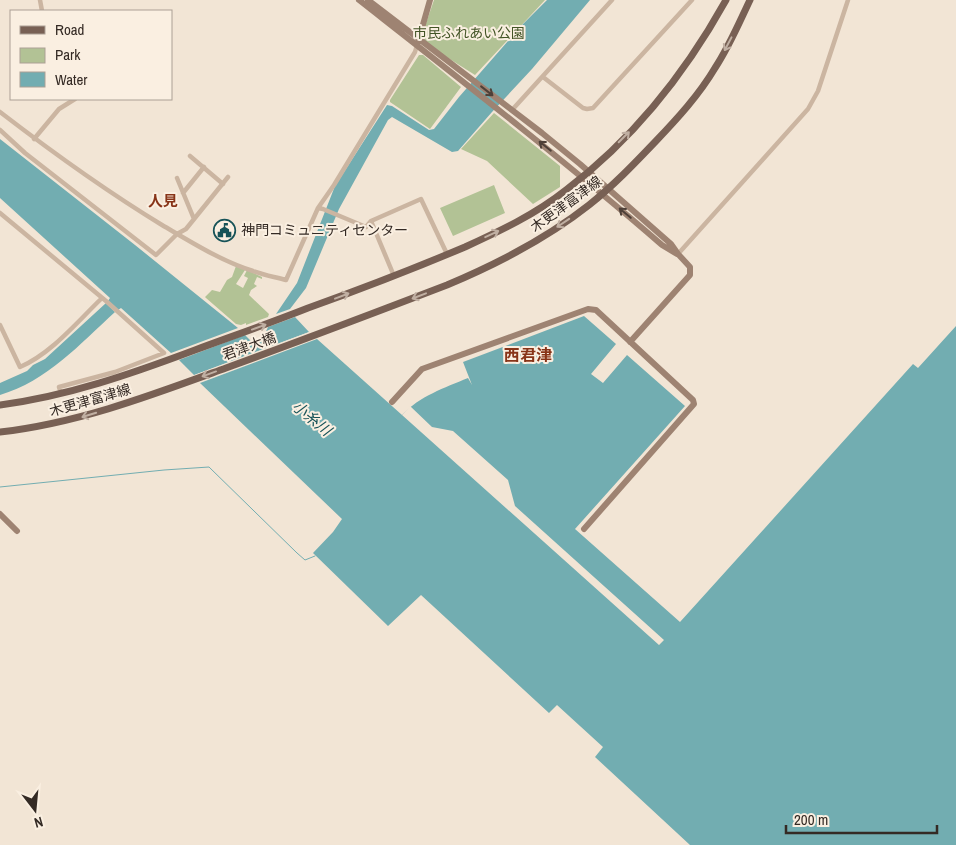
<svg xmlns="http://www.w3.org/2000/svg" width="956" height="845" font-family="'Archivo Narrow','Noto Sans JP',sans-serif">
	<style>
		.green { fill: #b2c295 }
		.water { fill: #72adb1 }
		.pier { fill: #f2e5d5 }
		.lines { fill: none; stroke-linecap: round; stroke-linejoin: round }
		.stream { stroke: #72adb1; stroke-width: 1 }
		.street { stroke: #cbb5a1; stroke-width: 4.5 }
		.secondary { stroke: #9e8372; stroke-width: 6 }
		.primary { stroke: #786054; stroke-width: 7 }
		.oneway { stroke: #c0afa2 }
		.oneway2 { stroke: #4e4038 }
		.labels { text-anchor: middle; dominant-baseline: central; stroke-width: 4; stroke-linejoin: round; paint-order: stroke }
		.park-label { font-size: 14px; fill: #435426; stroke: #faefe1 }
		.street-label { font-size: 14px; fill: #342a24; stroke: #faefe1 }
		.poi-label { font-size: 14px; fill: #342a24; stroke: #faefe1; text-anchor: start }
		.neighbourhood-label { font-size: 15px; font-weight: bold; fill: #883418; stroke: #faefe1 }
		.water-label { font-size: 15px; font-style: italic; fill: #175358; stroke: #faefe1 }
		.quarter-label { font-size: 16px; font-weight: bold; fill: #883418; stroke: #faefe1 }
	</style>
	<rect width="100%" height="100%" fill="#f2e5d5"/>
	<path class="green" d="M434,0H545L475,75L434,49L421,38Z
		M419,55H423L461,87L430,129L390,102V100Z
		M494,113L560,166V187L533,204L487,161L461,149Z
		M494,185L505,213L453,236L440,208Z
		M236,266L245,270L236,284L243,288L248,278L244,276L247,270L262,277V279L257,277L254,284L257,286L251,290L249,295L269,314L268,317L246,325V323L241,325L236,324L206,298L205,297L212,290L220,292L227,280L232,277Z"/>
	<path class="water" d="M547,0H590L532,69L492,112L458,151L452,152L392,117L388,120L339,209L306,288L290,309L276,314L297,283L335,186L387,105L392,106L429,130L434,129L459,97L523,24Z
		M0,139L135,245L238,328L171,353L121,308L118,310L108,301L110,298L0,198Z
		M106,303L115,312C80,344 47,381 0,395V383L27,371L33,365L45,359Z
		M584,316L616,344L591,374L603,383L627,355L685,406L575,529L680,622L913,364L918,368L956,326V845H690L595,757L603,747L557,705L549,713L421,595L388,626L313,553L333,532L342,519L200,383L317,339L402,415C420,396 444,388 468,378L472,385L463,362Z
		M295,317L309,332L194,375L179,360L245,335L251,341H259L264,336L268,327Z"/>
	<path class="pier" d="M312,331V333L193,377L192,376Z
		M410,406L432,427L453,431L508,480L515,506L664,640L659,645L402,415Z"/>
	<g class="lines">
		<path class="stream" d="M0,487L164,470L209,467L297,553L305,560L315,556"/>
		<path class="street" d="M40,0L42,11
			M543,77L583,108L587,109L593,108L692,0
			M512,110L612,0
			M0,112C52,152 106,191 162,225C191,242 221,261 253,271C264,275 275,277 286,280L318,208L334,185L415,52L417,45
			M0,130L25,153L156,255L177,234L186,229L228,177
			M34,139L59,109L75,99
			M190,156L223,184
			M177,178L194,219
			M183,193L204,167
			M318,208L323,209L366,227L371,221L421,199L447,254
			M0,213L106,301L164,353L115,372L59,387L61,393
			M371,221L394,276
			M678,254L808,109L818,91L848,0
			M0,325L20,367C52,353 77,322 102,298"/>
		<path class="secondary" d="M359,0C461,80 564,160 662,245L677,254
			M368,0L542,133L580,164L671,244L678,254L690,267V275L630,342
			M418,42L430,0
			M392,402L422,369L588,309L596,310L693,400L694,404L584,529
			M0,514L17,531"/>
		<path class="primary" d="M0,405C68,396 131,374 195,350C233,336 270,323 308,308C361,289 413,269 465,247C500,231 536,214 566,190C632,140 686,72 726,0
			M0,432C79,423 152,395 226,368C300,341 374,313 447,285C497,264 546,239 589,205C613,186 634,164 655,142C677,119 699,95 715,68C729,47 739,23 750,0"/>
	</g>
	<defs><path id="oneway-shaft" d="M-6 0H5M1.5-3L5.5 0L1.5 3" fill="none" stroke-width="1.6" stroke-linecap="round" stroke-linejoin="round" transform="scale(1.25)"/></defs>
	<g class="oneway">
		<use href="#oneway-shaft" transform="translate(728 44) rotate(118)"/>
		<use href="#oneway-shaft" transform="translate(624 137) rotate(-45)"/>
		<use href="#oneway-shaft" transform="translate(563 223) rotate(146)"/>
		<use href="#oneway-shaft" transform="translate(492 234) rotate(-25)"/>
		<use href="#oneway-shaft" transform="translate(342 296) rotate(-21)"/>
		<use href="#oneway-shaft" transform="translate(419 296) rotate(159)"/>
		<use href="#oneway-shaft" transform="translate(259 327) rotate(-20)"/>
		<use href="#oneway-shaft" transform="translate(209 374) rotate(160)"/>
		<use href="#oneway-shaft" transform="translate(89 415) rotate(163)"/>
	</g>
	<g class="oneway2">
		<use href="#oneway-shaft" transform="translate(487 91) rotate(38)"/>
		<use href="#oneway-shaft" transform="translate(545 146) rotate(-141)"/>
		<use href="#oneway-shaft" transform="translate(625 213) rotate(-140)"/>
	</g>
	<defs>
		<symbol id="civic-ring" viewBox="-11 -11 22 22"><circle r="9.5" fill="#faefe1" stroke="#175358" stroke-width="1.5"/><path d="M-.6-6.5H3V-4.5H.6V-3L4-1V1h2V6H-6V1h2V-1L-.6-3ZM-1.2 2.5V6h2.4V2.5Z" fill="#175358"/></symbol>
	</defs>
	<g fill-rule="evenodd">
		<use href="#civic-ring" x="212" y="218" width="25" height="25"/>
	</g>
	<g class="labels">
		<g class="park-label">
			<text x="469" y="33">市民ふれあい公園</text>
		</g>
		<g class="street-label">
			<text transform="translate(566 204) rotate(-36)">木更津富津線</text>
			<text transform="translate(249 346) rotate(-20)">君津大橋</text>
			<text transform="translate(90 400) rotate(-16)">木更津富津線</text>
		</g>
		<g class="poi-label">
			<text x="241" y="230">神門コミュニティセンター</text>
		</g>
		<g class="neighbourhood-label">
			<text x="163" y="200">人見</text>
		</g>
		<g class="water-label">
			<text transform="translate(312 418) rotate(39)">小糸川</text>
		</g>
		<g class="quarter-label">
			<text x="528" y="355">西君津</text>
		</g>
	</g>
	<rect x="10" y="10" width="162" height="90" fill="#faefe1" stroke="#aba095"/>
	<rect x="20" y="26" width="25" height="8" fill="#786054" stroke="#aba095"/>
	<text x="55" y="35" font-size="15" fill="#342a24">Road</text>
	<rect x="20" y="48" width="25" height="15" fill="#b2c295" stroke="#aba095"/>
	<text x="55" y="60" font-size="15" fill="#342a24">Park</text>
	<rect x="20" y="72" width="25" height="15" fill="#72adb1" stroke="#aba095"/>
	<text x="55" y="85" font-size="15" fill="#342a24">Water</text>
	<g transform="translate(35 810) rotate(164)" stroke="#faefe1" stroke-width="4" paint-order="stroke">
	<path d="M0-4L9 19L0 12L-9 19Z" fill="#342a24"/>
	<text y="-8" font-size="14" font-weight="bold" text-anchor="middle" fill="#342a24">N</text>
	</g>
	<path d="M786 825v8h151v-8" fill="none" stroke="#342a24" stroke-width="2.5"/>
	<text x="794" y="825" font-size="15" fill="#342a24" stroke="#faefe1" stroke-width="4" paint-order="stroke">200 m</text>
</svg>
